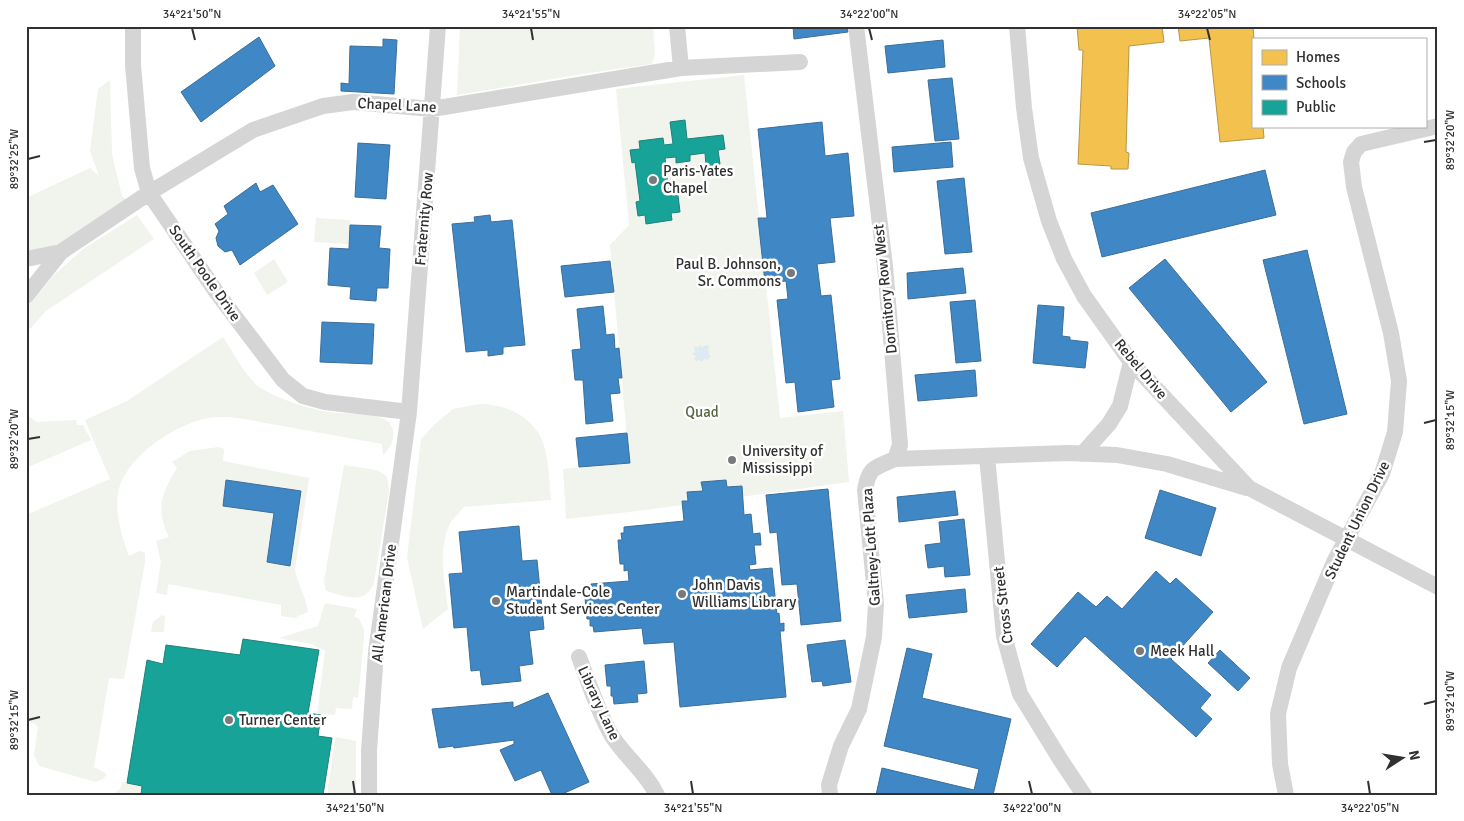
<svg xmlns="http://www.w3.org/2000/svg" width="1464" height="821" font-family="Signika,sans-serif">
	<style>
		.green { fill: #f1f3ed }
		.water { fill: #ddeaf1 }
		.homes { fill: #f2c14e; stroke: #b89645 }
		.schools { fill: #3f88c5; stroke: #3b6e99 }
		.public { fill: #17a398; stroke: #1f8179 }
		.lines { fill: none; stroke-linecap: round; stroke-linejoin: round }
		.minor { stroke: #d5d5d5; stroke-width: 16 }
		.ticks { fill: none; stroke: #313131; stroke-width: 2 }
		.poi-dot { fill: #797979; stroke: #fff; stroke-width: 2 }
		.labels { text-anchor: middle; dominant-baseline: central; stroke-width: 5; stroke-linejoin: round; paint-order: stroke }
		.street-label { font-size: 15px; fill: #313131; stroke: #fff }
		.poi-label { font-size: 15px; fill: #313131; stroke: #fff; text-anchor: start }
		.park-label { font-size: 15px; fill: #566a42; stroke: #fff }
		.neatline { fill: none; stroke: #313131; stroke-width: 2 }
		.ticks-label { font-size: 12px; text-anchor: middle; fill: #313131 }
	</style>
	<rect width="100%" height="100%" fill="#fff"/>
	<path class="green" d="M460,26H653L655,54L652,64C587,72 522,85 457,95Z
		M744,75L780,418L843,411L849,482L638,511L566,519L563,469L629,462L610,245L629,225L616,89Z
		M110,80L112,154L122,196L131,204L61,252L26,255V198L90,168L99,176L90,151L98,89Z
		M137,215L154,239L46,311L30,329L26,326V309L53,276L83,249Z
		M316,218L350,220L349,244L314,242Z
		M274,259L288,282L267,295L254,273Z
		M223,337C233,352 247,380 262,389C282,400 306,408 328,412C345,415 365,411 382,418C399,425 395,445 383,455L382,444C347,438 312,431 277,425C258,422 237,416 217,417C181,419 124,456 118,494C115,516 122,536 129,556L140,551L145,553V562L124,679L109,678L94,767L107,774L103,779L96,782L39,766L34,755L38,727L34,723L26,722V515L110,479L85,420L127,401Z
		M479,404C503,404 526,413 539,434C549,450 549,481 551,500L464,507C459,513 452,519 449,526C438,551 445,583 448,609L423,629L407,558L421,439L435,424L453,409Z
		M26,414L37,422L76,420L77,425H83L91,440L26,468Z
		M219,447L224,449L223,461L309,478L295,570C298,585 306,597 308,612L294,618L281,616V605L168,584L167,595L156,593L161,562L156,541L169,537C155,510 162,492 177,468L172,462L190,451Z
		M344,465C353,467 379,468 385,475C389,479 388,485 389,491L374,583C365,606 345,596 326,591L324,581Z
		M325,603L357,609L354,616L359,619L364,630V640L358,698L353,697L352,709L336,708L335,715L317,714L325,651L311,644L279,638L318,626Z
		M162,615L165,616L164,632H151L153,622Z
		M335,737L356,741V795H327Z
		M122,782L142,786L141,795H112L120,789Z"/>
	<path class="water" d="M700,345L702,347L706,345L709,346L708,351L710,352L708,354L711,356L708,360L704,359L702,362L699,360L696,361L694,359L696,356L692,354L695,352L694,347L696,346L698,348Z"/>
	<path class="homes" d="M1077,26H1162L1164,42L1129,46L1126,152L1129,153L1128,169H1111V166L1078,164L1083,50H1079Z
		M1178,26H1253L1254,39H1253V126H1263L1264,138L1220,142L1209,38L1180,41Z"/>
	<path class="schools" d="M793,26H847L848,32L794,39Z
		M259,37L275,66L201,122L181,92Z
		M383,39L397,40L394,94L341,91V83L349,84L350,46L383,47Z
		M943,40L945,67L888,73L885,46Z
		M952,78L959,139L935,141L928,80Z
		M822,122L825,156L848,153L854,216L830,218L835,262L817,264L821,296L831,295L840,379L831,380L834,407L798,412L795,382L786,383L777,300L788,299L786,281L765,283L758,218H767L758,129Z
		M951,142L953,167L894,172L892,147Z
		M358,143L390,145L386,199L355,197Z
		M1265,170L1276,215L1102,257L1091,213Z
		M964,178L972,252L945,254L937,181Z
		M256,183L260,192L273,185L298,224L240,265L232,250L225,252L218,246L216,238L219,231L215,224L228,214L224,206Z
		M490,215L491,222L512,220L525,345L503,347V354L488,356V350L466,352L452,224L475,222L474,217Z
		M350,225L381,226L379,248L390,249L388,288H377L376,301L350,299L351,287L328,285L330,248L349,249Z
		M1307,250L1347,414L1304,424L1263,260Z
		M1165,259L1267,382L1231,412L1129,288Z
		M610,261L614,292L565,297L561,266Z
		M963,268L966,293L908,299L907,273Z
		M975,300L981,361L956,363L950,302Z
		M1038,305L1064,307L1062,336L1070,337V340L1088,342L1085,368L1033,363Z
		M603,306L606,335L614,334L615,349L619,348L622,378H618L620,393L610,394L613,421L586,424L583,380H575L572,350L581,349L577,309Z
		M322,322L374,324L372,364L320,362Z
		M975,370L977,396L918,401L915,375Z
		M627,433L630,463L579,467L576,438Z
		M226,480L301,491L290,566L267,562L274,513L223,506Z
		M726,480L727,487L742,486L744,515L751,514L753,534L760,533L761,545H754L756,564L749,565L750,570L772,568L777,614L779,613L780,624L784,623V631H780L786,697L680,707L674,642L644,644L642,628L594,632L593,626H590V619H587L585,598H589L588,591L591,590V584L629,581L628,570L624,571V564H620L618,540H622L621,533H624V527L684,521L682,501H688L687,492L703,491L701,482Z
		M828,489L841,621L801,625L797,584L782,585L777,532L770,533L766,495Z
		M1160,490L1216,508L1201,556L1145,538Z
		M955,491L958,515L899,522L897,497Z
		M964,519L970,575L945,577L944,566L928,568L925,545L941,543L939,522Z
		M519,526L522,561L537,560L544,629L529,631L533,664L519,666L521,681L482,685L480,670L471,671L467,627L454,628L449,574L463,573L459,532Z
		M1156,571L1170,584L1176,578L1213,612L1171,659L1211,695L1200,708L1212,719L1196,737L1085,636L1057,667L1031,644L1078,592L1096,607L1107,596L1122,609Z
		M965,589L967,612L909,618L906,595Z
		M845,640L851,682L823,686L822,681L812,682L807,645Z
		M907,648L932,654L922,698L1011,719L993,795H876L882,768L974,790L979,769L884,746Z
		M1220,650L1250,678L1238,691L1208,663Z
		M644,661L647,693L637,694L638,702L614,704L613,696H611V686H607L605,665Z
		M548,693L589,782L560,795H552L541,770L515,781L500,750L514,744V740L454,748L453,746L439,748L432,709L513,702V708Z"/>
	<path class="public" d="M685,120L687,139L723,135L725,149L718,150L720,164L706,166L705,153L690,155V161L676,163V157L665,158L669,196L678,195L680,212L671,213L672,220L646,224L645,215L638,216L636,202L640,201L635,162L632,163L630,150L640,149L639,141L663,138L664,145L673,144L670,122Z
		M243,639L319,650L308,713L321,715L318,736L332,738L323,795H141L142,786L127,783L147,660L163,664L166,645L240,655Z"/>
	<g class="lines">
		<path class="minor" d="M133,26V65L142,168L149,193L217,293L283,380L303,396L325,402L409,412
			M677,26L681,68
			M856,26L885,266L900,445L895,459
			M1017,26L1024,108L1031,158L1049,221L1064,259L1084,296L1131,362L1249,488L1438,587
			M61,252L149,193L253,130L323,106L353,102L432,109L681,68L800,62
			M26,259L61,252L26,296
			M1082,454L1109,424L1120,406L1131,362
			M987,456L1004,636L1020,694L1060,759L1084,795
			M579,657C589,683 598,712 612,736C626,758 646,772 657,795
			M369,795V751L376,652L409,412L438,26
			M830,795L829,785L841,746L859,709L874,637L876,604L865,490C869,466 875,468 895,459L1069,453L1117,455L1167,464L1247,488
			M1286,795L1280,764L1278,714L1289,668L1335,560L1382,474L1395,432L1399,381L1391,333L1354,187L1351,162L1354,152L1361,144L1438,126"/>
	</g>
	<path class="ticks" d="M192,28L195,40M531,28L533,40M869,28L872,40M1207,28L1210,40M1424,142L1436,140M28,159L40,156M1424,423L1436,420M28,439L40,437M1424,704L1436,701M28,720L40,717M353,781L355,794M691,781L693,794M1029,781L1032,794M1368,781L1370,794"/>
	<g class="poi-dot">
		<circle cx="653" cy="180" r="5"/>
		<circle cx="791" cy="273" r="5"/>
		<circle cx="732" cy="460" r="5"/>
		<circle cx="682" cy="594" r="5"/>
		<circle cx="496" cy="601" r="5"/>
		<circle cx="1140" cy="651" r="5"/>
		<circle cx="229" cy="720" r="5"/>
	</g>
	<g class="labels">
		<g class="street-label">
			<text transform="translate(397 105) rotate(3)">Chapel Lane</text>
			<text transform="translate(424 219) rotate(-85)">Fraternity Row</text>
			<text transform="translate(205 273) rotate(55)">South Poole Drive</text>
			<text transform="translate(885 289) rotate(-96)">Dormitory Row West</text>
			<text transform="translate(1141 369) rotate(50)">Rebel Drive</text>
			<text transform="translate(1357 520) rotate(-64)">Student Union Drive</text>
			<text transform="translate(871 547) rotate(-94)">Galtney-Lott Plaza</text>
			<text transform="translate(384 603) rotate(-83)">All American Drive</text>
			<text transform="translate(1003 605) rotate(-97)">Cross Street</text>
			<text transform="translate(599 703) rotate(65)">Library Lane</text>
		</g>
		<g class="poi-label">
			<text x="663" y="171">Paris-Yates<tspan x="663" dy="17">Chapel</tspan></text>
			<text x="781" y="264" text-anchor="end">Paul B. Johnson,<tspan x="781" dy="17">Sr. Commons</tspan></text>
			<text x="742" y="451">University of<tspan x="742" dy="17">Mississippi</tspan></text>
			<text x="692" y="585">John Davis<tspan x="692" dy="17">Williams Library</tspan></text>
			<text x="506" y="592">Martindale-Cole<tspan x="506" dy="17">Student Services Center</tspan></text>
			<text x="1150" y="651">Meek Hall</text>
			<text x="239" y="720">Turner Center</text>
		</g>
		<g class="park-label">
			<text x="702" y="412">Quad</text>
		</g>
	</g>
	<rect width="1464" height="821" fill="none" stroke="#ffffff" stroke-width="55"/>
	<rect x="1252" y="38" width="175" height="90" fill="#ffffff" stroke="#adadad"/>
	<rect x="1262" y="50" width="25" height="15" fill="#f2c14e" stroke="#adadad"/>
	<text x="1296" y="62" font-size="15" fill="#313131">Homes</text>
	<rect x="1262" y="75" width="25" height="15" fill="#3f88c5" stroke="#adadad"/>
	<text x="1296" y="88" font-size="15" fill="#313131">Schools</text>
	<rect x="1262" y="100" width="25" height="15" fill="#17a398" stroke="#adadad"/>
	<text x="1296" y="112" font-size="15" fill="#313131">Public</text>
	<g transform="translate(1402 758) rotate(78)" stroke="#ffffff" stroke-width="4" paint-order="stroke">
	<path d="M0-4L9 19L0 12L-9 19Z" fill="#313131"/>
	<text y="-8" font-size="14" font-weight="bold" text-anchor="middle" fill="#313131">N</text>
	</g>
	<rect x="28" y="28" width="1408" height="766" class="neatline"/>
	<g class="ticks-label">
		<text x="192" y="18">34°21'50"N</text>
		<text x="531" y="18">34°21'55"N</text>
		<text x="869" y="18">34°22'00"N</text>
		<text x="1207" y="18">34°22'05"N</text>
		<text transform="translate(1450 140) rotate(-90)" y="4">89°32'20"W</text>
		<text transform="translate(14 159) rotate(-90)" y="4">89°32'25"W</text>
		<text transform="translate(1450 420) rotate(-90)" y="4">89°32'15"W</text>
		<text transform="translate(14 439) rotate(-90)" y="4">89°32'20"W</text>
		<text transform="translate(1450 701) rotate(-90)" y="4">89°32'10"W</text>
		<text transform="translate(14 720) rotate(-90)" y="4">89°32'15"W</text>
		<text x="355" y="812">34°21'50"N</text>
		<text x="693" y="812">34°21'55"N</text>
		<text x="1032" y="812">34°22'00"N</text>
		<text x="1370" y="812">34°22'05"N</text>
	</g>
</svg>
